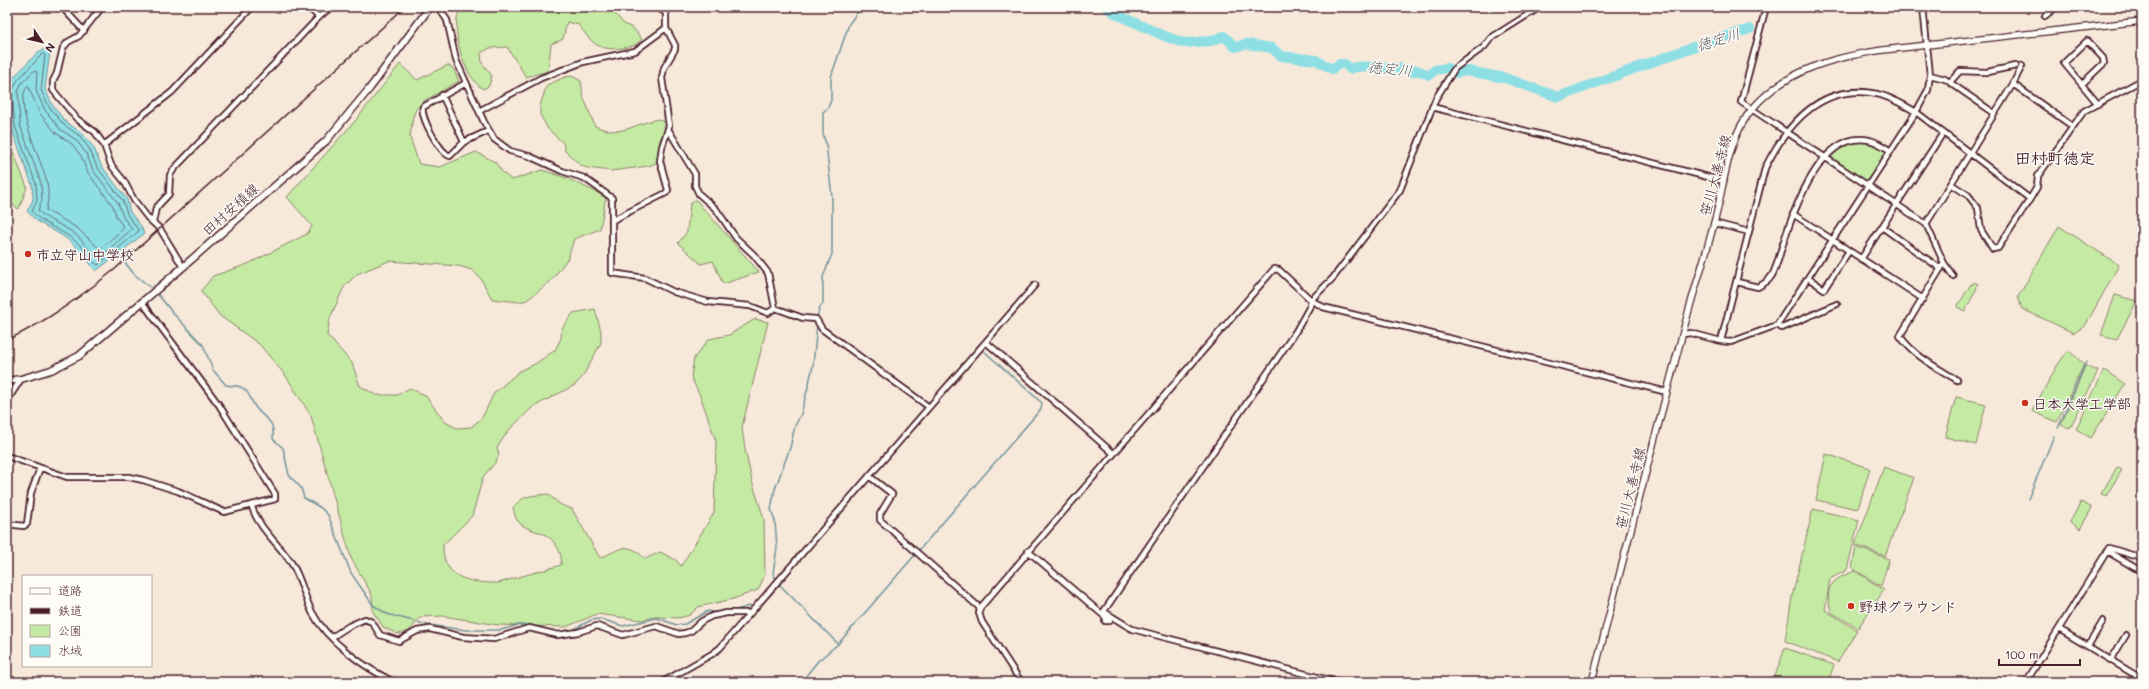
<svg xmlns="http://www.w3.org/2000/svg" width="2149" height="689" font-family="Mali,'Klee One',sans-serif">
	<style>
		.green { fill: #c5eaa4; stroke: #888468 }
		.water { fill: #8edfe4; stroke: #73929a }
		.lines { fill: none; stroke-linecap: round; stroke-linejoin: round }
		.shore { stroke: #656c75; stroke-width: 1 }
		.stream { stroke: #73929a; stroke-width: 1.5 }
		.river { stroke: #8edfe4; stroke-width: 10 }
		.minor-casing { stroke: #4a1f2b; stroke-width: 8 }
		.tertiary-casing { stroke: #4a1f2b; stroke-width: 8 }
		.secondary-casing { stroke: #4a1f2b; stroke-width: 9 }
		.minor { stroke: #fdfcf7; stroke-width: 4.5 }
		.tertiary { stroke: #fdfcf7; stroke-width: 5.5 }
		.secondary { stroke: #fdfcf7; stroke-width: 6 }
		.rail { stroke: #4a1f2b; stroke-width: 1.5 }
		.poi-dot { fill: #c8321e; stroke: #fdfcf7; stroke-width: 1.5 }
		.labels { text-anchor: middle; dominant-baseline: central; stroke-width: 3; stroke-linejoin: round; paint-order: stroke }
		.street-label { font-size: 14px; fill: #4a1f2b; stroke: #fdfcf7 }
		.poi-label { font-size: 14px; font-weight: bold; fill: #4a1f2b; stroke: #fdfcf7; text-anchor: start }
		.water-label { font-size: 15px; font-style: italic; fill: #5e5962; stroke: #fdfcf7 }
		.quarter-label { font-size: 16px; font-weight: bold; fill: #4a1f2b; stroke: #fdfcf7 }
	</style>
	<rect width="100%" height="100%" fill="#f7e9da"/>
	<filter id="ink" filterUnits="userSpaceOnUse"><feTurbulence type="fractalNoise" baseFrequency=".025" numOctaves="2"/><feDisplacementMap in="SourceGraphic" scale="8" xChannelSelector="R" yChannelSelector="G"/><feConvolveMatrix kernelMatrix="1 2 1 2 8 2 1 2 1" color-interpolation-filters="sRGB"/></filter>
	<g filter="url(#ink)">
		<path class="green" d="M461,7H612L611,9L624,24L634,29L642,39C636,45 631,47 622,48C599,51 592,44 579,25L567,22L563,39L551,44L548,71L526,77L507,47L490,48L481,53L482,63L492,76L489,86L483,89C463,76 449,28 461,7Z
			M400,64L417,80L448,65L453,68L459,81L424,101L416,109L413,117L410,137L419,164L440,167L476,152L495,162L504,174L512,180L542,170L567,178L606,197L600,229L574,239L568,258L551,281L527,300L519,302L492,299L481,279L472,270L458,266L389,261L357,274L344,287L330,318L327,335L352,363L360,386L376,395H397L410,388L425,395L445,422L457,428L471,427L482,418L494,393L521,370L535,364L555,350L561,338L562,328L573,313L595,309L601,331V343L583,376L575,385L533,407L508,431L497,448L499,455L495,463L483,477L472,516L443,545C442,579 470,583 498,583L561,565C562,557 560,551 556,545C544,527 527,534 517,520C515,517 514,511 513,508C523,494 532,496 548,494L561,505L572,509L600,558C621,549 628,540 645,559L660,552L676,560L681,566L714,513L716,441L701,398L691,377L694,358L709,339L729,335L755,319L768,322L742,427L745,449L752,481L764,519L765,575L758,590L733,599L698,607L690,615L679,618L655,617L641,620L597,614L566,627L498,625L443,616L421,617L409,631L398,634L384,628L373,612L372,595L351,558L311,416L286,376L259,344L220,316L201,291L213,276L248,264L307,234L312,226L287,197L355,121Z
			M572,76L581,81L583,96L595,126C623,138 632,124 658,119L663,122L665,130L660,140V161L649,166L612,171L587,168L580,165L565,151L563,143L548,129L540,115V105L547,85L565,77Z
			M7,141H9L27,187L19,209L7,201Z
			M1868,141L1879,145L1887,152L1867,181L1829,156C1841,146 1852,142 1868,141Z
			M696,200L759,272L723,284L713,261L701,264L678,243L687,232L690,204Z
			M2059,226L2119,265L2085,326L2074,333L2022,309L2018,297Z
			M1974,282L1978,284L1976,287L1977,288L1965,311L1957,307L1971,284L1972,285Z
			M2115,295L2137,301L2117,339L2101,335Z
			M2068,350L2084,364L2057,422L2032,411L2057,366Z
			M2085,366L2098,371L2070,428L2061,425Z
			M2104,370L2125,384L2091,438L2076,429Z
			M1956,397L1986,404L1976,445L1945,437Z
			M1826,454L1870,468L1858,509L1816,500Z
			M1884,467L1914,478L1885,556L1855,545Z
			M2117,467L2122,470L2106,496L2101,494Z
			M2081,502L2092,508L2080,529L2070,522Z
			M1813,509L1859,520L1847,570L1830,579L1825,610L1857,630L1838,662L1785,641L1792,597Z
			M1856,547L1889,559L1881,586L1852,568Z
			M1855,571L1884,590L1858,628L1831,612C1824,586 1831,580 1855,571Z
			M1785,648L1834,665L1828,682H1773Z"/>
		<path class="water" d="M45,49L50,52L45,89L53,106L66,122L82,133L94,148L101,165L127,199L130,212L141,226L144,234L96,271C87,260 79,248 67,239C52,228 39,226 27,211L33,200L32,185L11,127L9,90L13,78L38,52Z"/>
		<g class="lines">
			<path class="shore" d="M43,54L45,55L41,90L49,107L64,125L80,136L90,150L97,167L123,201L127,214L139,231L98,265C90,261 85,250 79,244C64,230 42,225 32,211L37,201L36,184L15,126L12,92L17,81Z
				M34,71L37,72L36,91L45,110L60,129L76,140L86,153L93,170L118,203L123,217L132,229L99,258C90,254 83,240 75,234C64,225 45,220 38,210L42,200L41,183L20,125L18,92L21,84Z
				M28,86L40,114L56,133L72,144L81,156L88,173L113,206L117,218L124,228L100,249L77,228L46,210C48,201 49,192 47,183C43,163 11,101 28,86Z"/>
			<path class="stream" d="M117,253L135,275L154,290
				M156,292L172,312L203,345L213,370L226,385C233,387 237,384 244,389C250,393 251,402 256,408C266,421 275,419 273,439L283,448L289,475L301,488L304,498L321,508L328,515L351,573L373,605L387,614L428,625L466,630H501L518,625H531L557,633
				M817,318L819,309L823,303V277L832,254V197L826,144L823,134V112L828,108L831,100V77L849,24L861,7
				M817,324L813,366L807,391L801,414L795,426L790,448L775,489L771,509L775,521L777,548L773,573L777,582L838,644
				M2058,428L2086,362
				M2028,499L2054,436
				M732,611L750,606L758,609L780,584
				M571,631L591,620L601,619L623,626L657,618L677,625L685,624L708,611L719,613
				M801,682L818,661L838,644L1041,409L1042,403L985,352"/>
			<path class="river" d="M1106,7L1116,14L1162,35L1184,43L1211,41L1224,36L1235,47L1246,44L1272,48L1281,56L1316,60L1332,69L1339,64H1345L1350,69C1362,63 1373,70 1379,65L1387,69C1392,66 1407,69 1412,72L1417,70L1429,75L1435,70L1447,68L1457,73L1467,71L1484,74L1505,78L1558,97L1690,48L1750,29"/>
			<defs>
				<path id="minor" d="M62,7L84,31
					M102,7L79,36L68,42L63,48L57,73L53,81V90L77,119L95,132L104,145L111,165L124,181L134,200L148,218L160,229L183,267
					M308,7L319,17L331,7
					M438,7L447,20L456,60L484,122L494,139L510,151L529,156L562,171L584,178L612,198V273L645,278L674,292L708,302L750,306L768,313L775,308L803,318L816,319L822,329L929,407
					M657,7L666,13
					M1766,7L1741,102L1926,224
					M2045,16L2056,7
					M1930,75L1945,79L1994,113
					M1950,82L1960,71L1987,72L2016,66
					M466,83L423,107C420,117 440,153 450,156L464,142L488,131
					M2013,84L2072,126
					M2082,84L2104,63L2103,58L2087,41L2064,63L2098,104
					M442,95L464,142
					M1432,107L1724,181
					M479,111L541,78L583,62L635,51L666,28V13L670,7
					M668,129L695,174V186L699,194L716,209L736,238L754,255L768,273L775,308
					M104,145L172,92L252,7
					M1951,184L1968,195L1978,208L1981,230L1993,249L1998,248L2030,199
					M1793,214L1923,299
					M613,220L666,193L668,190L660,161L662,147L669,126L662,78L664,68L675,49V45L666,28
					M153,222L156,208L169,194L170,175L174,169L319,17
					M1714,223L1749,232
					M1882,227L1941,269
					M1861,259L1943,133
					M1944,263L1953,276
					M1808,278L1824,289L1849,251
					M1737,282L1758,287C1761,285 1768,282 1770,278C1776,272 1780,252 1783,244C1794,209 1821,130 1869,140C1878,142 1884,147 1891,151
					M1777,325L1782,328L1837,304
					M1683,334L1691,333L1721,341L1765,168C1787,124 1822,82 1877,94C1891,97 1904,105 1916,112L2030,199L2037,187L2038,176L2084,111L2142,80
					M1721,341L1731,342L1777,325L1916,112L1928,90L1930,75L1923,7
					M986,342L1113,453
					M1957,380C1936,367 1914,356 1900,336L1944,263L1926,224L2013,84L2022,66
					M7,401L21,379
					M7,456L67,477H129L143,480L178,491L224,512L275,499V494L219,405L142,302
					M869,476L892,494L880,514V520L980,608
					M252,507C259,529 279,544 292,564C301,578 304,596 312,612C327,641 365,668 394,682
					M7,524L24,526L27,524L31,493L40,468
					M1028,551L1110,621H1105
					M2107,551L2142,572
					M1106,613L1132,629L1337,682
					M1102,614L1296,331L1310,306L1311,300L1333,278L1400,190L1436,98L1455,68L1484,47L1491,38L1540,7
					M2059,629L2142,679
					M332,637L349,626L365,619L372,622L380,635L399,641L417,631L430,629L463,637L494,639L529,628L558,635L578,632L597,626L623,635L656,626L679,634L685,633L691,631L702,621L712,616L727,613H750
					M2088,646L2103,621
					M2111,660L2126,635
					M663,682L712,654L720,648L1035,285
					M1021,682L982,622L979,613L980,608L1274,269L1279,270L1311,300L1323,307L1667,392
					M2026,682L2109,548L2142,558
					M2136,682L2142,672"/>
				<path id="tertiary" d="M1592,682C1624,556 1656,431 1690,306C1698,278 1707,251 1714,223C1725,185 1726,139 1753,108C1787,69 1835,57 1883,50L2142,21"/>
				<path id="secondary" d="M7,381L21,379L51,370L79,356L183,267L326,141L370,88L430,7"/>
			</defs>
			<use href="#minor" class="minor-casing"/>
			<use href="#tertiary" class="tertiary-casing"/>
			<use href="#secondary" class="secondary-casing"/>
			<use href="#minor" class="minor"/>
			<use href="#tertiary" class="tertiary"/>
			<use href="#secondary" class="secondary"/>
			<path class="rail" d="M7,340C46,322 80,297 114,270L405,7"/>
		</g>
	</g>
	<g class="poi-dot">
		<circle cx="28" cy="254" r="4"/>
		<circle cx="2025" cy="403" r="4"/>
		<circle cx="1851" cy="606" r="4"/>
	</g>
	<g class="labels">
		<g class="street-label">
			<text transform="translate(1715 175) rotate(-75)">笹川大善寺線</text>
			<text transform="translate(230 209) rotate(-42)">田村安積線</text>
			<text transform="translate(1630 488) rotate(-76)">笹川大善寺線</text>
		</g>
		<g class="poi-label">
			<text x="36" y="254">市立守山中学校</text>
			<text x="2033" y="403">日本大学工学部</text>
			<text x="1859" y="606">野球グラウンド</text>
		</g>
		<g class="water-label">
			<text transform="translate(1718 39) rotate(-17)">徳定川</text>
			<text transform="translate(1390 68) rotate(5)">徳定川</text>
		</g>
		<g class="quarter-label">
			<text x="2055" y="157">田村町徳定</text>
		</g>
	</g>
	<rect width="2149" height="689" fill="none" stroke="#fdfcf7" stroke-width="24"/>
	<rect x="12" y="12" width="2125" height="665" fill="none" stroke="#4a1f2b" stroke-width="1.5" filter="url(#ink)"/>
	<rect x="22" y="575" width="130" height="92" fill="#fdfcf7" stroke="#b5a4a5"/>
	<rect x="30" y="588" width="20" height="6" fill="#fdfcf7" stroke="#b5a4a5"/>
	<text x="58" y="595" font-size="12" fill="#4a1f2b">道路</text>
	<rect x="30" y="608" width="20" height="6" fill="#4a1f2b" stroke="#b5a4a5"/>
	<text x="58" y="615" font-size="12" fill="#4a1f2b">鉄道</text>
	<rect x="30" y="625" width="20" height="12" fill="#c5eaa4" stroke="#b5a4a5"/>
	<text x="58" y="635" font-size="12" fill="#4a1f2b">公園</text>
	<rect x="30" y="645" width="20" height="12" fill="#8edfe4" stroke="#b5a4a5"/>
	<text x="58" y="655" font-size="12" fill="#4a1f2b">水域</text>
	<g transform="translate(42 42) rotate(125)" stroke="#fdfcf7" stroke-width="3" paint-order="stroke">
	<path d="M0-3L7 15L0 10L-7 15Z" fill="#4a1f2b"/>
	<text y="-6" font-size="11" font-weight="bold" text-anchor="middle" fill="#4a1f2b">N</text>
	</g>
	<path d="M1999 659v6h81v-6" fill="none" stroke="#4a1f2b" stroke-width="2"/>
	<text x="2005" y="659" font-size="12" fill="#4a1f2b" stroke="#fdfcf7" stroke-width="3" paint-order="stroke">100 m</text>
</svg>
